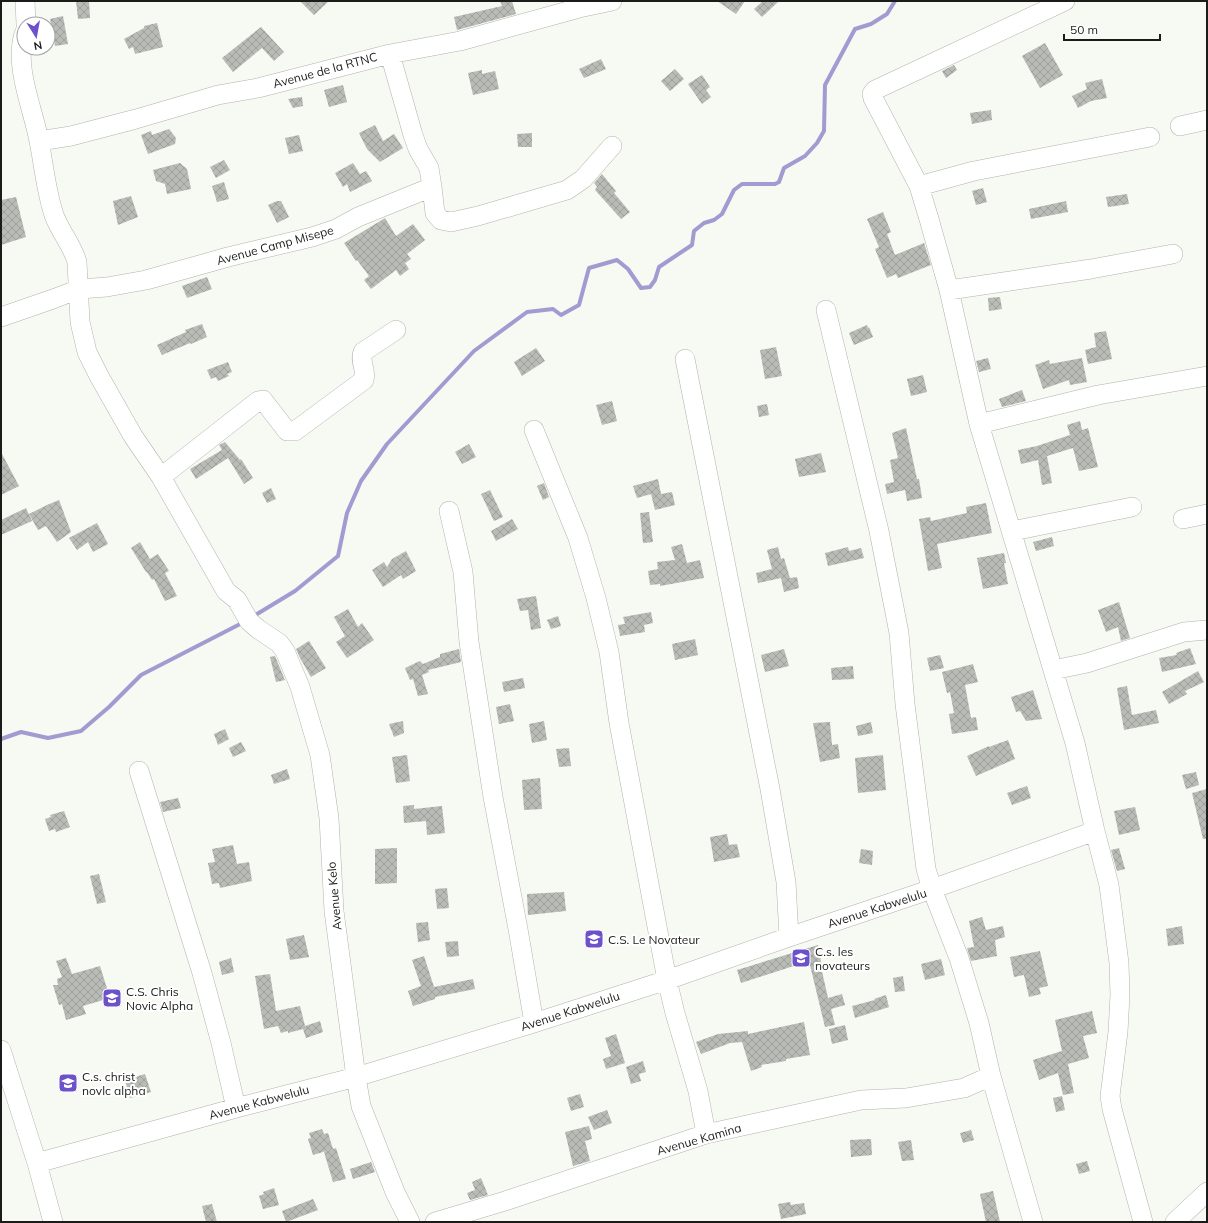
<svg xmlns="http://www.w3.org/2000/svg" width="1208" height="1223" font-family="Mulish,sans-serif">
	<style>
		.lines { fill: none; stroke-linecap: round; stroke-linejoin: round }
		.stream { stroke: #a19bd1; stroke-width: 4 }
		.building { fill: url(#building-cross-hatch) }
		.minor-casing { stroke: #b1b3ae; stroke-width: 20 }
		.minor { stroke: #fff; stroke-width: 19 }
		.labels { text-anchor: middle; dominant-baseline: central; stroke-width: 4; stroke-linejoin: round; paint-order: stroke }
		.street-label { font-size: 12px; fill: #1b1c1a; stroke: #fff }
		.poi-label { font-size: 12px; fill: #1b1c1a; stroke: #fff; text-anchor: start }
	</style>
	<defs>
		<pattern id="building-cross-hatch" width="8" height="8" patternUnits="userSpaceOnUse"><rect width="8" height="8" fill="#b9bbb6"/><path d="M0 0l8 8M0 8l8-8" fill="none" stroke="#9ea09c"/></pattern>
	</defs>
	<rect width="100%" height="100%" fill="#f7f9f3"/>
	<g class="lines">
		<path class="stream" d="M252,617L295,591L338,556L347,513L361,481L387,444L474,351L527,312L553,309L561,315L579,305L589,268L617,260L628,269L641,288L650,287L655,280L659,267L692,245L694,231L704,223L714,220L722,214L734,190L742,184H775L779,182L784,168L805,156L817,143L824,131L825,85L855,29L871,24L887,14L895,1
			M1,739L21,732L48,738L81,731L109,707L141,675L244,622"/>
	</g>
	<path class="building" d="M76,1H89L90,18L78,19Z
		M300,1H329L314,15Z
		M500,1H512L516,14L457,30L454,17L502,6Z
		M717,1H745L736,14Z
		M763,1H779L762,17L754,9Z
		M63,16L68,44L55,46L50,19Z
		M157,23L163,47L135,54L133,47L129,49L124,39L144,28V26Z
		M261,27L284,52L274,61L262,48L233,72L222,58Z
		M1045,43L1063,75L1040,88L1022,56Z
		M601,59L606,69L584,78L579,69Z
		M954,65L957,70L946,78L942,71Z
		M675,69L684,79L670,91L661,81Z
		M482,70V74L495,71L499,89L473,95L468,73Z
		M702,75L710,87L706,90L711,97L702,104L688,84Z
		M1102,79L1107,98L1091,101L1078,108L1072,96L1087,89L1085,83Z
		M343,85L347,102L329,107L324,90Z
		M302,97L303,106L293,108L288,99Z
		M991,110L992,120L972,124L970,113Z
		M375,125L383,141L394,134L403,148L380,162L367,149L359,133Z
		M169,129L176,138L175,144L148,154L141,135L151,131L152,135Z
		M532,133V147H518L517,134Z
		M299,135L303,151L289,154L285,138Z
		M224,160L230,170L216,178L210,167Z
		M180,163L187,169L191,189L167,194L165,184L156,181L153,170Z
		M353,163L360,174L366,171L372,181L350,192L347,184L343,187L335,173Z
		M602,174L616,191L614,193L630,212L621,219L595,190L597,187L594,183Z
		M224,182L229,199L217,202L212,186Z
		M983,188L987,202L976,205L972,191Z
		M1127,194L1129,204L1108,207L1106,197Z
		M131,196L138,217L118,225L113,201Z
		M16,197L26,237L1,245V200Z
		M277,201H281L289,217L277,223L268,205Z
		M1066,201L1068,212L1031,219L1029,209Z
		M883,212L891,232L887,234L895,255L924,243L931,265L898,278L896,274L887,278L875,249L879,247L867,219Z
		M385,218L396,236L413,224L425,240L407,254L411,259L405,263L409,269L400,276L396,270L371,289L364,280L369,276L357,260L356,261L344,243Z
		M207,277L212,289L187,298L182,286Z
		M1000,297L1002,309L989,311L988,298Z
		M202,324L207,337L191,344L190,343L162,355L157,345L186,332L185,330Z
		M867,325L868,328L869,327L873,337L854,345L849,333Z
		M1106,331L1112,359L1088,364L1085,350L1096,347L1094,333Z
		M776,347L782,376L765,379L760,350Z
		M536,348L545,361L522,376L514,362Z
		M988,358L991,369L979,372L976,361Z
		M1082,358L1087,382L1070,385L1069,380L1043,389L1035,365L1049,360L1050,364Z
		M228,362L232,372L227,374L229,376L218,381L216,377L211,379L207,370Z
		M923,375L927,392L911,396L907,379Z
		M1022,390L1026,401L1002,407L999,399Z
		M612,401L617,421L602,425L596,405Z
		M767,404L769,415L759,417L757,406Z
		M1080,421L1082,430L1088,428L1098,467L1079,471L1073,448L1047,456L1052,483L1042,485L1038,460L1021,464L1018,450L1037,446L1070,435L1067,425Z
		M906,428L917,479H919L922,498L907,501L905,490L887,494L885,484L894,482L890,460L898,458L892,433Z
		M225,442L240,460L241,459L253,478L244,484L228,458L196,479L190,469L222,450L219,445Z
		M469,444L476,457L462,464L455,452Z
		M1,452L19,486L1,495Z
		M821,453L826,472L799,477L795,459Z
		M658,479L661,494L672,492L675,505L655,510L651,494L637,498L633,486Z
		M544,483L549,497L543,500L537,486Z
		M271,488L276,499L267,503L262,493Z
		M490,490L503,517L494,521L481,494Z
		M59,500L71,532L57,542L46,526L38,530L29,514L47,505Z
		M986,503L992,533L937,544L942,568L928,571L919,519L930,517L931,521L967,513L966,507Z
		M26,508L32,521L1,535V520Z
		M649,512L653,542L643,543L640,513Z
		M512,519L518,529L496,541L491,531Z
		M97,523L108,544L93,552L88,542L77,550L69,538Z
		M1052,537L1054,546L1036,551L1033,542Z
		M140,542L150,559L158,554L169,571L165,573L177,596L165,601L154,579L152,580L147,572H146L131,548Z
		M682,544L687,563L700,560L704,578L660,586V584L650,585L648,571L658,569L657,562L675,560L671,547Z
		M778,547L781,559L784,558L790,578L797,577L799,588L784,592L781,578L758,583L756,573L772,569L767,550Z
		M848,547L849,551L861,548L864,558L828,566L825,553Z
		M406,551L416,571L403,579L401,575L383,587L372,570L384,562L387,567L392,559Z
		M1004,553L1006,563H1004L1008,584L983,589L977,558Z
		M536,596L541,628L531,630L528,610L520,611L517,599Z
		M1119,602L1130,638L1121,641L1118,627L1106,632L1098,610Z
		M348,609L358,627L362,623L374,640L347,658L336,642L345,636L334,617Z
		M651,612L653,623L644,625L645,632L620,636L618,625L625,624L623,617Z
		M558,616L561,626L551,629L547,620Z
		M695,639L698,655L675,660L672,644Z
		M309,641L326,668L311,677L300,658L296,649Z
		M1190,648L1196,664L1162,672L1159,658L1177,655L1176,653Z
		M459,649L461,662L428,670L429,672L422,675L428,694L418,696L413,679L410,680L405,668L420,661L423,664L440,657V654Z
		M784,649L789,666L765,672L761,655Z
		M940,655L944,668L930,671L927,658Z
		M275,656L285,680L276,682L270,657Z
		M973,664L978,682L965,685L971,718L976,717L978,730L952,734L949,714L954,713L950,692L947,693L942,672Z
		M853,666L854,679L832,680L831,668Z
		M1198,671L1204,682L1185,691L1187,694L1169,704L1162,692Z
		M523,678L525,688L504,692L502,682Z
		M1127,686L1132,715L1156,710L1159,723L1124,730L1117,688Z
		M1033,690L1042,719L1026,721L1020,711L1016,712L1011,697Z
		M510,704L514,721L499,724L496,707Z
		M403,721L404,733L394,737L389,724Z
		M544,721L547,740L532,743L529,724Z
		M830,722L832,745L838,744L840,758L820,762L813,723Z
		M871,722L873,733L858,736L856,726Z
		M225,729L229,739L218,745L214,734Z
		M1008,740L1015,759L976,776L967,756L989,746V747Z
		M241,742L246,751L233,757L229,748Z
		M569,748L571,766L559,767L556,749Z
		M407,755L410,781L396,783L392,757Z
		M883,755L886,790L858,793L855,758Z
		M287,769L290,779L274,784L271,775Z
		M1196,772L1199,785L1186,789L1182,775Z
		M540,778L542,809L524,810L522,780Z
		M1027,786L1031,798L1012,805L1007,793Z
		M1207,789V839H1203L1192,793Z
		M178,798L181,808L163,812L160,802Z
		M414,805V809L442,806L445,833L427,835L426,821L404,823L403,806Z
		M1135,807L1140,830L1119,835L1114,811Z
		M64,811L70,827L56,832L55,829L49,831L45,819L51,817L50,815Z
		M727,834L729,845L737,844L740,857L714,862L710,837Z
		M233,845L237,864L249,862L252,881L220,888L219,883L212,884L208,863L215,862L212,849Z
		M397,848V883L375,884V849Z
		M1119,848L1125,869L1117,871L1111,850Z
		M861,849L873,851L872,865L859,863Z
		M99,874L106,902L97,904L90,876Z
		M447,888L449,908L437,909L435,889Z
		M564,892L566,911L528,915L527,894Z
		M982,917L986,930L1003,926L1005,937L995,940L997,956L971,961L967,948L974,947L969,921Z
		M428,922L430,940L418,942L416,923Z
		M1182,926L1184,944L1168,946L1166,929Z
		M304,935L309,957L290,960L286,939Z
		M458,941L459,956L447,957L445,942Z
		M818,945L822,967H821L828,998L842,994L845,1005L831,1009L835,1025L825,1027L809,961L741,983L737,970Z
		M1040,951L1048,986L1039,988L1041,994L1029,997L1024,975L1014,977L1010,957Z
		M424,956L434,987L473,979L475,989L435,997V999L413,1006L408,991L421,986L412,960Z
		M66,958L72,974L100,966L110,998L83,1006L86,1014L66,1020L62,1004L59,1005L53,985H58L57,979L62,977L56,961Z
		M231,958L234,972L222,975L219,962Z
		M941,959L945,975L925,980L921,964Z
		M270,974L276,1011L300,1006L305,1026L320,1021L323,1032L306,1038L303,1029L288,1033V1031L281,1033L278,1026L264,1029L255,976Z
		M903,976L905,991L895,992L893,978Z
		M886,995L889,1007L855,1018L852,1006L875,1000L874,999Z
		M1092,1011L1097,1033L1083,1036L1089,1058L1068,1064L1074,1093L1063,1095L1058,1073L1039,1080L1033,1060L1062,1051L1055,1020Z
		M804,1022L810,1055L786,1059V1061L761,1065L762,1067L751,1071L742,1042L730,1043L701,1054L696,1042L718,1034L748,1031V1034Z
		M845,1025L848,1040L832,1044L829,1029Z
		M616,1034L625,1063L606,1069L603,1059L611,1056L605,1038Z
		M643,1061L646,1072L639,1074L641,1081L631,1084L626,1067Z
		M145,1074L151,1092L130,1098L125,1080Z
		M580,1094L584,1107L571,1111L567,1098Z
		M1062,1096L1065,1110L1056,1112L1053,1098Z
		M607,1110L612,1123L594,1130L588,1117Z
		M589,1126L592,1139L585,1141L590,1161L573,1166L565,1132Z
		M322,1129L324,1134L328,1133L333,1149L313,1155L308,1139L311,1138L309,1133Z
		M971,1130L974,1140L963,1143L960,1133Z
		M871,1139L872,1155L851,1157L850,1140Z
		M911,1140L914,1160L902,1161L898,1142Z
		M336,1148L346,1179L333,1182L324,1152Z
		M1087,1161L1090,1171L1079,1174L1076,1164Z
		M371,1162L375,1172L353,1179L350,1169Z
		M481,1178L488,1195L470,1200L467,1193L475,1190L472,1182Z
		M274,1188L279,1205L263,1209L259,1196L264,1194L263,1192Z
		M993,1191L1000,1222H986L980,1194Z
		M313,1199L318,1210L286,1222L282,1211Z
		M790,1202L791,1205L804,1203L806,1214L781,1219L778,1204Z
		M212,1204L217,1222H206L202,1206Z"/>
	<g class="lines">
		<defs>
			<path id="minor" d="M25,1L26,24
				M1065,1L875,90L872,94L873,98L919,186L929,219L949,290L979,424L1075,743L1095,831L1109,885L1119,963L1120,995L1118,1032L1110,1096L1112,1109L1143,1222
				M24,34C14,67 33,108 39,141C44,166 46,191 54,215C60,232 72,244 77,262L80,322L87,352L99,376L133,436L161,477L226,591L237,600L249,621L258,629L279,643L285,651L300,687L320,755L329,818L334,911L356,1077L361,1106L395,1192L410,1222
				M1180,126L1207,120
				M39,141L71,136L136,119L218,95L258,88L390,54L460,41L579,8L612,1
				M919,186L974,171L1150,137
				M432,187L435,213L441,220L451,222L478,216L567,190L583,179L612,146
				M949,290L1091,269L1173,254
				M826,310L879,531L899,633L905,704L926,869L932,889L959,958L979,1023L991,1076L1033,1222
				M1,317L53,299L79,289L107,287L146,280L228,257L312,237L336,229L358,217L432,187L429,168L418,149L413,135L390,54
				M685,359L770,789L786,882L789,937
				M979,424L1098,395L1207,376
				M534,430L578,538L596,598L609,652L619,723L667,980L675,1013L698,1091L706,1134
				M161,477L258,401L263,400L287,431H295L364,380C367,370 359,361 363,352L396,330
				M449,511L463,572L469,642L493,797L518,929L534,1023
				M1183,519L1207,514
				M1012,531L1132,507
				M1053,670L1087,663L1184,632L1207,630
				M139,771L202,973L221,1043L236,1108
				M1,1050L37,1163L53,1222
				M37,1163L236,1108L356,1077L534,1023L667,980L789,937L932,889L1095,831
				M435,1222L505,1201L706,1134L861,1100L906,1098L964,1088L991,1076
				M1175,1222L1207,1192"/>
		</defs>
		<use href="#minor" class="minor-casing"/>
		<use href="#minor" class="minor"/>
	</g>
	<defs>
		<symbol id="school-square" viewBox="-11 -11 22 22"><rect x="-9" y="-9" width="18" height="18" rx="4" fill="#6c51ca" stroke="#fff"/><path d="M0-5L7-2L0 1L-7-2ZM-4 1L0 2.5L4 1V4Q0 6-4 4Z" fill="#fff"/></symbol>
	</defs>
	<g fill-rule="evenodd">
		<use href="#school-square" x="583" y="928" width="22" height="22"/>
		<use href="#school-square" x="790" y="947" width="22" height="22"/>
		<use href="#school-square" x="101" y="987" width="22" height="22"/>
		<use href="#school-square" x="57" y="1072" width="22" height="22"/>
	</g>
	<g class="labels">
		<g class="street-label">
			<text transform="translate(325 70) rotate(-15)">Avenue de la RTNC</text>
			<text transform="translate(275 245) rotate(-15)">Avenue Camp Misepe</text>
			<text transform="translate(334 896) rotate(-95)">Avenue Kelo</text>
			<text transform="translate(877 908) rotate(-18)">Avenue Kabwelulu</text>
			<text transform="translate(570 1011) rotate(-18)">Avenue Kabwelulu</text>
			<text transform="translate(259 1102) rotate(-15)">Avenue Kabwelulu</text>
			<text transform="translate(699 1139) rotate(-16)">Avenue Kamina</text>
		</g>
		<g class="poi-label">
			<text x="608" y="939">C.S. Le Novateur</text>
			<text x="815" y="951">C.s. les<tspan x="815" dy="14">novateurs</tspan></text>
			<text x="126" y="991">C.S. Chris<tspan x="126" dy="14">Novic Alpha</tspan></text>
			<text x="82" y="1076">C.s. christ<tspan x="82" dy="14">novlc alpha</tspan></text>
		</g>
	</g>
	<rect width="1208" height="1223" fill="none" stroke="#1b1c1a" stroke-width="4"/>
	<g transform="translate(36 36) rotate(169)"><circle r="19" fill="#ffffff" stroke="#a4a4a3"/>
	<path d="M0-3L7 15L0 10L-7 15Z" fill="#6c51ca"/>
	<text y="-6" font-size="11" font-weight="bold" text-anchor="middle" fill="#1b1c1a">N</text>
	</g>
	<path d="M1064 34v6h96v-6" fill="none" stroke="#1b1c1a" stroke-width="2"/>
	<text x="1070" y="34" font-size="12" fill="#1b1c1a" stroke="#ffffff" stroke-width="3" paint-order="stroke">50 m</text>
</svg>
